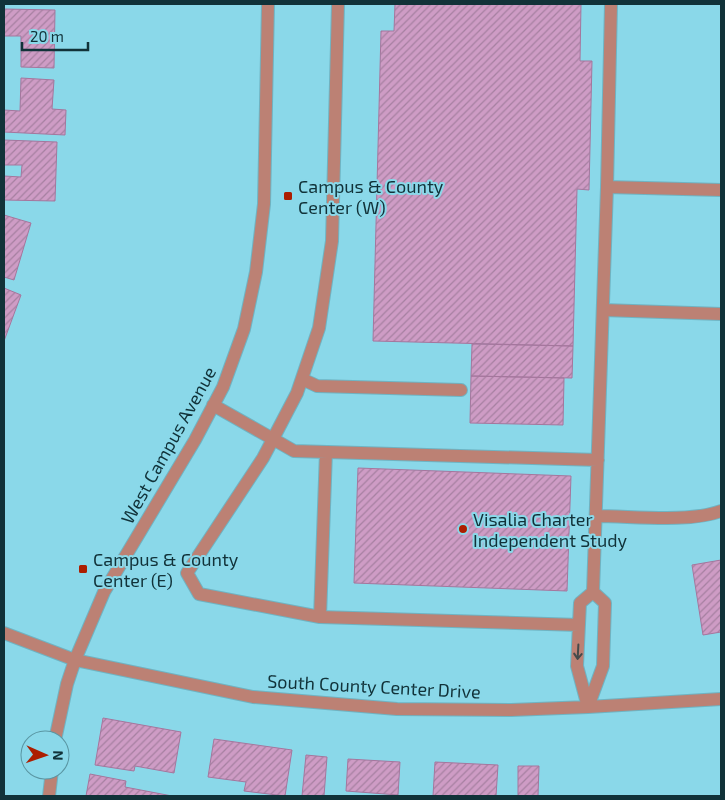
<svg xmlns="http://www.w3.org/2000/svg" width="725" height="800" font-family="'Exo 2',sans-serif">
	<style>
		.building { fill: url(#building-hatch); stroke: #a5769d }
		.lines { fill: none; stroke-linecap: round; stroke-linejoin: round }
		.minor-casing { stroke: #6fb3c2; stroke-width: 14 }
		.minor { stroke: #bc8174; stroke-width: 12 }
		.oneway { stroke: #444a4b }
		.poi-dot { fill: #ac1e00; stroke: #8ad8e9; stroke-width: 2 }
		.labels { text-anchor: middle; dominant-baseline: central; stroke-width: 4; stroke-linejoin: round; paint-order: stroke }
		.poi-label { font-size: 18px; fill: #113239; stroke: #8ad8e9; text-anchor: start }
		.street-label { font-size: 18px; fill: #113239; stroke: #8ad8e9 }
	</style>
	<defs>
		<pattern id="building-hatch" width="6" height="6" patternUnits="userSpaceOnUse" patternTransform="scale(1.25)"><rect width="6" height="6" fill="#ce9cc5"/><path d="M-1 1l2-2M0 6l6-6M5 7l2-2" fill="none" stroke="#a680a1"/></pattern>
	</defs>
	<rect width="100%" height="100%" fill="#8ad8e9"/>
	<path class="building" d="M395,4H581L580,61H592L589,190L577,189L573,346L373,341L381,31H394Z
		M4,9L55,10L54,68L21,67V36H4Z
		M21,78L54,80L52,109L66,110L65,135L4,132V110L20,111Z
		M4,140L57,142L55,201L4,200V176L21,177L22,165H4Z
		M4,215L31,223L14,280L4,277Z
		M4,288L21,295L4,341Z
		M472,344L573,346L572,378L471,376Z
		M471,376L564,378L563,425L470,423Z
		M358,468L571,476L567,591L354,583Z
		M721,560V632L703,635L692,565Z
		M103,718L181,732L174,773L135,766L134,771L95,765Z
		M214,739L292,750L285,796L244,791L246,782L208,777Z
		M306,755L327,757L324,796H302Z
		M348,759L400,762L398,795L346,791Z
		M435,762L498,765L496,796H433Z
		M518,766H539L538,796H518Z
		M90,774L126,781L125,787L172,796H86Z"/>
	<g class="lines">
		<defs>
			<path id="minor" d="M607,187L721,190
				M603,310L721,314
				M302,379L317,386L461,390
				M213,405L273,439L297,393L319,328L332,241L338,4
				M596,516C633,516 688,523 721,511
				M320,617L326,452
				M579,625L320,617L199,594L187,573L263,458L273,439L294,451L598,460
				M4,633L75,660L253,697L397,709L511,710L588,707L721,699
				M588,707L603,666L605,603L593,592L607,187L611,4
				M588,707L577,666L580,603L593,592
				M55,740L67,684L75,660L104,592L195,440L223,387L244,329L256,272L264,204L268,4
				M49,796L52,770"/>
		</defs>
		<use href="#minor" class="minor-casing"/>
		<use href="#minor" class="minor"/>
	</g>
	<defs><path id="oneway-shaft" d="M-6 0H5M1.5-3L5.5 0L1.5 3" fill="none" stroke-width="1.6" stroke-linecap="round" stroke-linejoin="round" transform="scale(1.25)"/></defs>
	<use class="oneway" href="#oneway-shaft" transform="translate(578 652) rotate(93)"/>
	<g class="poi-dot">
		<rect x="283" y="191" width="10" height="10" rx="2.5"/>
		<circle cx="463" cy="529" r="5"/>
		<rect x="78" y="564" width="10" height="10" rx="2.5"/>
	</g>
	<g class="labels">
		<g class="poi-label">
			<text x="298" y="186">Campus &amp; County<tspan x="298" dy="21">Center (W)</tspan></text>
			<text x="473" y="519">Visalia Charter<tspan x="473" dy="21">Independent Study</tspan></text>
			<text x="93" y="559">Campus &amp; County<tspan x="93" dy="21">Center (E)</tspan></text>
		</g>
		<g class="street-label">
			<text transform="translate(168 445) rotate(-61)">West Campus Avenue</text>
			<text transform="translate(374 686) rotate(3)">South County Center Drive</text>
		</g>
	</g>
	<rect width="725" height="800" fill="none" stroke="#113239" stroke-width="10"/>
	<g transform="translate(45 755) rotate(92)"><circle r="24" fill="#8ad8e9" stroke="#5a96a3"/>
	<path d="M0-4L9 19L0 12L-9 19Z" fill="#ac1e00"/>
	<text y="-8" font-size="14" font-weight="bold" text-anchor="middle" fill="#113239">N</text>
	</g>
	<path d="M22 42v8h66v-8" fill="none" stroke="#113239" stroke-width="2.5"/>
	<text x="30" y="42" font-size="15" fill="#113239" stroke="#8ad8e9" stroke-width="4" paint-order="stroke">20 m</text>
</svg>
